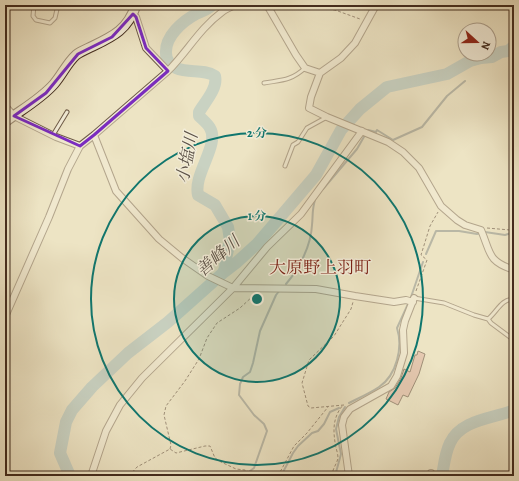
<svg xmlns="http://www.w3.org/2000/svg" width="519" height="481" font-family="Alegreya,'Noto Serif JP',serif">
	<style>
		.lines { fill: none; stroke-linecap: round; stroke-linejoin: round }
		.stream { stroke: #7a827f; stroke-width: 2 }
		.river { stroke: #9ebcbf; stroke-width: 12 }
		.building { fill: #ddab9b; stroke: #432c1e }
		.lane-casing { stroke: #6e5a48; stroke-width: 5 }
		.street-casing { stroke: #6e5a48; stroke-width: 8 }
		.secondary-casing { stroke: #432c1e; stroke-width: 11 }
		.path { stroke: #432c1e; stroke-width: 1; stroke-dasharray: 3 2; stroke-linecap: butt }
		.lane { stroke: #f3edd9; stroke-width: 3 }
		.street { stroke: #f3edd9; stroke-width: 6 }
		.secondary { stroke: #f3edd9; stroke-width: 9 }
		.marked { fill: none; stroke: #7b2cbf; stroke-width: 3; stroke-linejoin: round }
		.ring { fill: none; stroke: #0f766e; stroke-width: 2 }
		.labels { text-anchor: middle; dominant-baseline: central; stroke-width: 3; stroke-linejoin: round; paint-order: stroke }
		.water-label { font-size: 17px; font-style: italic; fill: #5a5046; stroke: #f3edd9 }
		.neighbourhood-label { font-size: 17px; fill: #7a1f14; stroke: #f3edd9 }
		.centre { fill: #0f766e; stroke: #f3edd9; stroke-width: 2 }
		.ring-label { font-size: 12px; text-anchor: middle; font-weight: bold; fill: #0f766e; stroke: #f3edd9; stroke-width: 3; stroke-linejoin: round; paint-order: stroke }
	</style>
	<rect width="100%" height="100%" fill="#ede4c4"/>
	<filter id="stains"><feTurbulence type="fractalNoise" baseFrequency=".005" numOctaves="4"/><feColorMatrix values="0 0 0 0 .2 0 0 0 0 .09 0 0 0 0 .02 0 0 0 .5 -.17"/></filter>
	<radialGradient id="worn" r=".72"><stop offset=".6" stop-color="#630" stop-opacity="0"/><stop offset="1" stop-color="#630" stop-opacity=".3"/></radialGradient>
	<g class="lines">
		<path class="stream" d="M368,130L376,132L377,130L393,140L422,127L447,96L465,81
			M323,189L357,149L365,135
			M426,254L436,231H459L477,234L485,232L505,235L514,232
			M286,284C299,269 311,246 312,225C313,216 312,209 315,200
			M411,297L423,262
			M349,403C359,398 370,393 379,387C397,375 403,347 397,328L408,304
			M260,476L250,471L254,468L267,431L264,424L254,415L239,395L240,384L243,377L250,372L253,363L260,331L276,295L280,290
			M281,476L293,453L298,446L312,433L318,431L324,424L330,412L339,408
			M335,476L341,454L336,429L339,417L345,407"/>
		<path class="river" d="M212,5C208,10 202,11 196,14C183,21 165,36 166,53C166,60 170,65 176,68C189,74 203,68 215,76C218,88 205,102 199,112V116C203,120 208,124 210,128C220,145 193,174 198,195L215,205L228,227L230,240L226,259L225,268L223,273
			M70,476L60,453L66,422L72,410L92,387L128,353L168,322L223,273L236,263L257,244L316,175L341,130L360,109L387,87L447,74L470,61L481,58L492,57L501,52L508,51L514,46
			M442,476C444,465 445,453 450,443C461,419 493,419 514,410"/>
	</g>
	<path class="building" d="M418,351L425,354L419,374L408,397L403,395L398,405L386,399L389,392L395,388L401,378L404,369L410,372L415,355H417Z"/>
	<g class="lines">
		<defs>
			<path id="lane" d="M34,5L33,16L36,20L50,23L55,18L58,5
				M264,83C281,80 291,81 305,68
				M53,135L67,112
				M285,166L293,145L298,142L307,128L327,117
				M414,298L444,303L474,315L488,319C497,312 501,299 514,299
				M488,319L491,323L514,340"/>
			<path id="street" d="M267,5L296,55L305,68L320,73
				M376,5L355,43L341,58L320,73L311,97L309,108L327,117L388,142L403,152L419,168L441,206L457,220L465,225L481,230C491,253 487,261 514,270
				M168,71C187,52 200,28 222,12C226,9 231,7 235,5
				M5,106L14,116L56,137L80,146
				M94,135L116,191L159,239L182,258L208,276L233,288L316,289L355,296L394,302L406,300L413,302
				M5,317L49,217L68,169L80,146L94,135L168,71L146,48L136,17L133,14
				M91,476L106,431L120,405L142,378L233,288L267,247L301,214L362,131
				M349,476L342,425L344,417L350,409L391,386L397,376L404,353L403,330L405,321L414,298
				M431,476V473"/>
			<path id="secondary" d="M5,122C21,110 41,99 54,84C62,75 67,63 76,55C81,51 87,49 93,46C114,36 128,29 136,5"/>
		</defs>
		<use href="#lane" class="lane-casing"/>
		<use href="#street" class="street-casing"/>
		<use href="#secondary" class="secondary-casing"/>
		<path class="path" d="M309,5L316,8L335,10L360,19
			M487,228L510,230L514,228
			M416,291L427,260L421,255L430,226L438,212
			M344,405L311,408L308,406L302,383L309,360L334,336L351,309L353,302
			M170,449L171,445L164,415L166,406L185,381L199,359L207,338L217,323L240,308L253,296
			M129,476L137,467L170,449L176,453L205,446H210L215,458L221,462L236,469L245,470L256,476
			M278,476L294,446L307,433L328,407
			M332,476C332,469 337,464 338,458C338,455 337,451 336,448C333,432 332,418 343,405
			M338,476V474L342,472"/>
		<use href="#lane" class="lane"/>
		<use href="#street" class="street"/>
		<use href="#secondary" class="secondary"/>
	</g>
	<path d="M0 0H519V481H0ZM133,14L136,17L146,48L168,71L94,135L80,146L14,116L46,93L78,54L112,37Z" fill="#ede4c4" fill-opacity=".55" fill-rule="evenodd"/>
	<path class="marked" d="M133,14L136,17L146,48L168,71L94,135L80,146L14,116L46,93L78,54L112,37Z"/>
	<circle cx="257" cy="299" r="83" fill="#0f766e" fill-opacity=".12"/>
	<g class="ring">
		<circle cx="257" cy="299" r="83"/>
		<circle cx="257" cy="299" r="166"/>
	</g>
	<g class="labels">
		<g class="water-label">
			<text transform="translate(187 158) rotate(-79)">小塩川</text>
			<text transform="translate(218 256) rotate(-41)">善峰川</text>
		</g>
		<g class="neighbourhood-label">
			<text x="320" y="267">大原野上羽町</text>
		</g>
	</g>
	<circle cx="257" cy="299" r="6" class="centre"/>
	<g class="ring-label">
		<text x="257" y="137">2 分</text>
		<text x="257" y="220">1 分</text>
	</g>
	<rect width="519" height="481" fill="none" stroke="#ede4c4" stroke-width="20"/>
	<rect x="6" y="6" width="507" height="469" fill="none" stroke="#432c1e" stroke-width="2"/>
	<rect x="10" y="10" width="499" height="461" fill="none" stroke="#432c1e"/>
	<g transform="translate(477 42) rotate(111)"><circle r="19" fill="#f3edd9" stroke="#ada08e"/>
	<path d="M0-3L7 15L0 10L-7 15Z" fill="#8f2418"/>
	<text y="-6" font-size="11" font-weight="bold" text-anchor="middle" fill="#432c1e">N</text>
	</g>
	<rect width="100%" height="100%" filter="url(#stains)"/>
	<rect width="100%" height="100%" fill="url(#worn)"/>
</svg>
